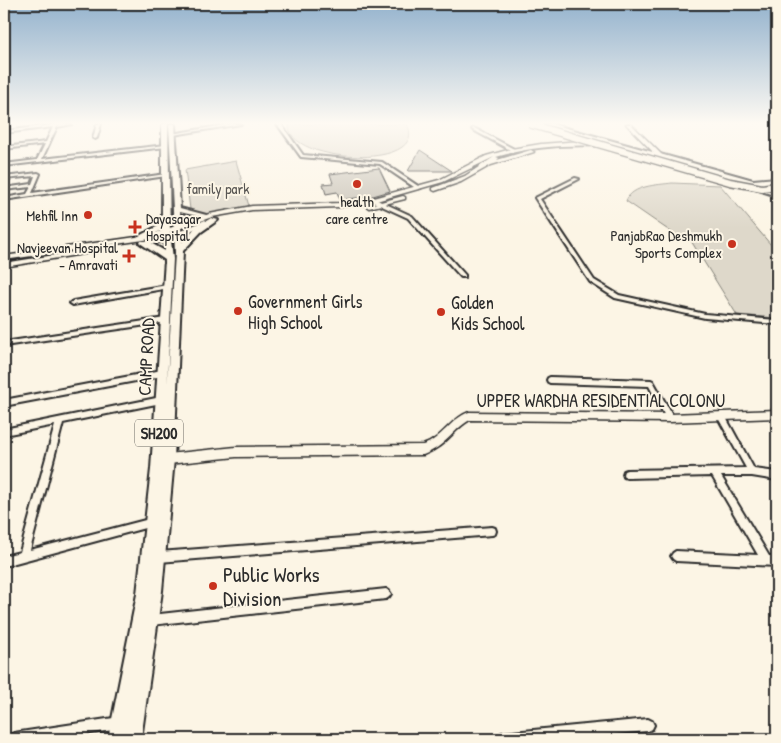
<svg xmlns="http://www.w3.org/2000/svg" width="781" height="743" font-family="'Patrick Hand',sans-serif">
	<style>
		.green { fill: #ded8ca; stroke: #84827a }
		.building { fill: #c8c3b7; stroke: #2b2b2b }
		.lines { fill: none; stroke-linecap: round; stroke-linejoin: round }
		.minor-casing { stroke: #2b2b2b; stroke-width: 4 }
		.tertiary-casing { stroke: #2b2b2b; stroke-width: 3 }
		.primary-casing { stroke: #2b2b2b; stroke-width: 4 }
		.minor { fill: #fcf5e5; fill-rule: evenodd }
		.tertiary { fill: #fcf5e5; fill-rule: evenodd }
		.primary { fill: #fcf5e5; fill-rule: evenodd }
		.primary-bridge-casing { stroke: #2b2b2b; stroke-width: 9; stroke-linecap: butt }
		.primary-bridge { stroke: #fcf5e5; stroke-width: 6 }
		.poi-dot { fill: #c8321e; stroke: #fcf5e5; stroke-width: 2 }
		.labels { text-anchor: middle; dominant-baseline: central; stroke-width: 4; stroke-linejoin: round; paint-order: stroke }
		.far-park-label { font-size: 15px; fill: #585653; stroke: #fcf5e5 }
		.far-poi-label { font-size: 15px; fill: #2b2b2b; stroke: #fcf5e5; text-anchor: end }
		.shield { fill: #fcf5e5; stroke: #6a6863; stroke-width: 1 }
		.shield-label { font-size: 16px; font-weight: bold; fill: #2b2b2b }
		.poi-label { font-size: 18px; fill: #2b2b2b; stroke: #fcf5e5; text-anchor: start }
		.street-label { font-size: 18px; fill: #2b2b2b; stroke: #fcf5e5 }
		.near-poi-label { font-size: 21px; fill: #2b2b2b; stroke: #fcf5e5; text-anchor: start }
	</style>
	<rect width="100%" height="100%" fill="#fcf5e5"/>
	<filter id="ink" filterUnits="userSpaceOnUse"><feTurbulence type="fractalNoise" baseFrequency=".02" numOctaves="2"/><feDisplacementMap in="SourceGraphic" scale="10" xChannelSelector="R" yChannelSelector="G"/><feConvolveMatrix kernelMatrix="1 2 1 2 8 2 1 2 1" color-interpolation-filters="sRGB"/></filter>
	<g filter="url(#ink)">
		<path class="green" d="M289,124H407C431,171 285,164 289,124Z
			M236,161L249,206L191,217L185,170Z
			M672,183L720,185L777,252V318L737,315L688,236H677L626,201C632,185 658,185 672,183Z"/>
		<path class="building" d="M420,150L452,171H408Z
			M379,168L390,191L373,196L340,200L337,192L326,194L323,184L333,183L330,174Z"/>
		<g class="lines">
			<defs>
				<path id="minor" d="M60,124H72L57,127L42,159L166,145L168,146L166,147L4,166V164L37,160L45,144L4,149V147L46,142L53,127L4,133V131Z
					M97,124H101L97,138L95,139L93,138Z
					M231,124H241L173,135L171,134Z
					M277,124H281L303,155L382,162L421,188L417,189L380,164L301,157Z
					M474,128L514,149L515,150L512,151L473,130L472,129Z
					M38,173L40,174L32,193L166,174L168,175L166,176L4,200V198L27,194L31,187L4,190V188L32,184L35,176L4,179V177Z
					M575,178L579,179L540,199L594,280L619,295L705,314L777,320V324L705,318L615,298L590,282L535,198Z
					M371,199H375L412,216L465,275V277H461L408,218L371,201Z
					M167,285L169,286V288L73,305L70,303L73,301Z
					M165,318L168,320L167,322L4,346V342Z
					M162,370L164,371L165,373L164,375L162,376L4,406V400Z
					M550,377L651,380L653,381L674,418L673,420L670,421L667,420L649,386L550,383L548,382L547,380L548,378Z
					M161,397L164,398L165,400L164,402L161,403L63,423L30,550L153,518L156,519L157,522L156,525L4,566V556L20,552L55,425L4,435V429Z
					M721,413L724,414L754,469L777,472V480L752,476H721L769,556H777V566L676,561L673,559L671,556L673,553L676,551L758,555L712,476L627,478L624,477L623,474L624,471L627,470L746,468L717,416L718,414Z
					M492,527L495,528L496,531L495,534L492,535L159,562L156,560L154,557L156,554L159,552Z
					M386,589L389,591L391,594L389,597L386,599L151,625L147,624L146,620L147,616L151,615Z
					M120,717L124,719L126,723L124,727L120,729L50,739H8L10,735L14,733Z
					M648,719L652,721L654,725L652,729L648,731L559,739H496L498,735L502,733Z"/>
				<path id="tertiary" d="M626,124H631L663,156L664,162H660L658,157Z
					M581,141L618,143L621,145L618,147C577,144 536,145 496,157L499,158L497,160L531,150L534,152L491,165L461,182L435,191L433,190V188L465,176L494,157L443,182L373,202L340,207L252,210L212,217L151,239L4,260V256L150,235L209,214L252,206L340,203L373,198L439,180L486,156L511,149L541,144Z
					M403,196L405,197V199L369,208L366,206Z
					M205,220L208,222L207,223L169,241L145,245L142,243L145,241L165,238Z
					M105,247L108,249L107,250L4,267V263Z
					M777,410V418L670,422L470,420C451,431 447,446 423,455L236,457L168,464L164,462L163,459L164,456L168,454L236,447L423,445C442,439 450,419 469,412L670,414Z"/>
				<path id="primary" d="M162,124H168L170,232L173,259L167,384L175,253L169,124H175L180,208L210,216L206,218L180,212L182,242L195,228L211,218L218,220L201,232L183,251L174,459L162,591L141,739H125L126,731L124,739H108L137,594L151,469L165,260L140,243L141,241H147L165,251L162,230L142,240H139L135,238L162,224Z
					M543,124H552L739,176L753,180L777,178V182L764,183L765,184L762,186L737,180Z
					M754,185L777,192V196L752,188V186Z"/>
			</defs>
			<use href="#minor" class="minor-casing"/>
			<use href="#tertiary" class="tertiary-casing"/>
			<use href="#primary" class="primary-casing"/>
			<use href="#minor" class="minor"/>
			<use href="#tertiary" class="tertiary"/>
			<use href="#primary" class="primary"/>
			<defs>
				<path id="primary-bridge" d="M529,124L730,182L762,188L777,186"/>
			</defs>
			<use href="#primary-bridge" class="primary-bridge-casing"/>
			<use href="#primary-bridge" class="primary-bridge"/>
		</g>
	</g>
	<linearGradient id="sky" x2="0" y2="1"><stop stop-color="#93b2cd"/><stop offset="0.54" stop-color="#fefaf3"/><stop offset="1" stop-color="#fefaf3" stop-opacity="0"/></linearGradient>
	<rect width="781" height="228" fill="url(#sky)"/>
	<g class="poi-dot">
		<circle cx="357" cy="184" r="5"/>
		<circle cx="88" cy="215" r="5"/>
		<path d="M132.5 219.5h5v5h5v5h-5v5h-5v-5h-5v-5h5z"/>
		<circle cx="732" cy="244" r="5"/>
		<path d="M126.5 248.5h5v5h5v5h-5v5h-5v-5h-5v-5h5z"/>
		<circle cx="238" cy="311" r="5"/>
		<circle cx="441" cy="312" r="5"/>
		<circle cx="213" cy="586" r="5"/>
	</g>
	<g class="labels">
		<g class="far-park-label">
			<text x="218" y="188">family park</text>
		</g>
		<g class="far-poi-label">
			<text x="357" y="201" text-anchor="middle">health<tspan x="357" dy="17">care centre</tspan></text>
			<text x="78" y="215">Mehfil Inn</text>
			<text x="146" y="218" text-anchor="start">Dayasagar<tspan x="146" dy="17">Hospital</tspan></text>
			<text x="722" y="235">PanjabRao Deshmukh<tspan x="722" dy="17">Sports Complex</tspan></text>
			<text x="118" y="247">Navjeevan Hospital<tspan x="118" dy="17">- Amravati</tspan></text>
		</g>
		<rect class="shield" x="135" y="419.5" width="48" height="27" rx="4"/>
		<g class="shield-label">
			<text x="159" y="433">SH200</text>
		</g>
		<g class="poi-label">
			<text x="248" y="301">Government Girls<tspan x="248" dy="21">High School</tspan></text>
			<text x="451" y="302">Golden<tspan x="451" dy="21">Kids School</tspan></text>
		</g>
		<g class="street-label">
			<text transform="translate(146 357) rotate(-87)">CAMP ROAD</text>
			<text x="601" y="400">UPPER WARDHA RESIDENTIAL COLONU</text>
		</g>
		<g class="near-poi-label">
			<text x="223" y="574">Public Works<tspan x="223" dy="24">Division</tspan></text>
		</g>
	</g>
	<rect width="781" height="743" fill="none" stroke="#fcf5e5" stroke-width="20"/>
	<rect x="10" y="10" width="761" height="723" fill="none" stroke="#2b2b2b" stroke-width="2" filter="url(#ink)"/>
</svg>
